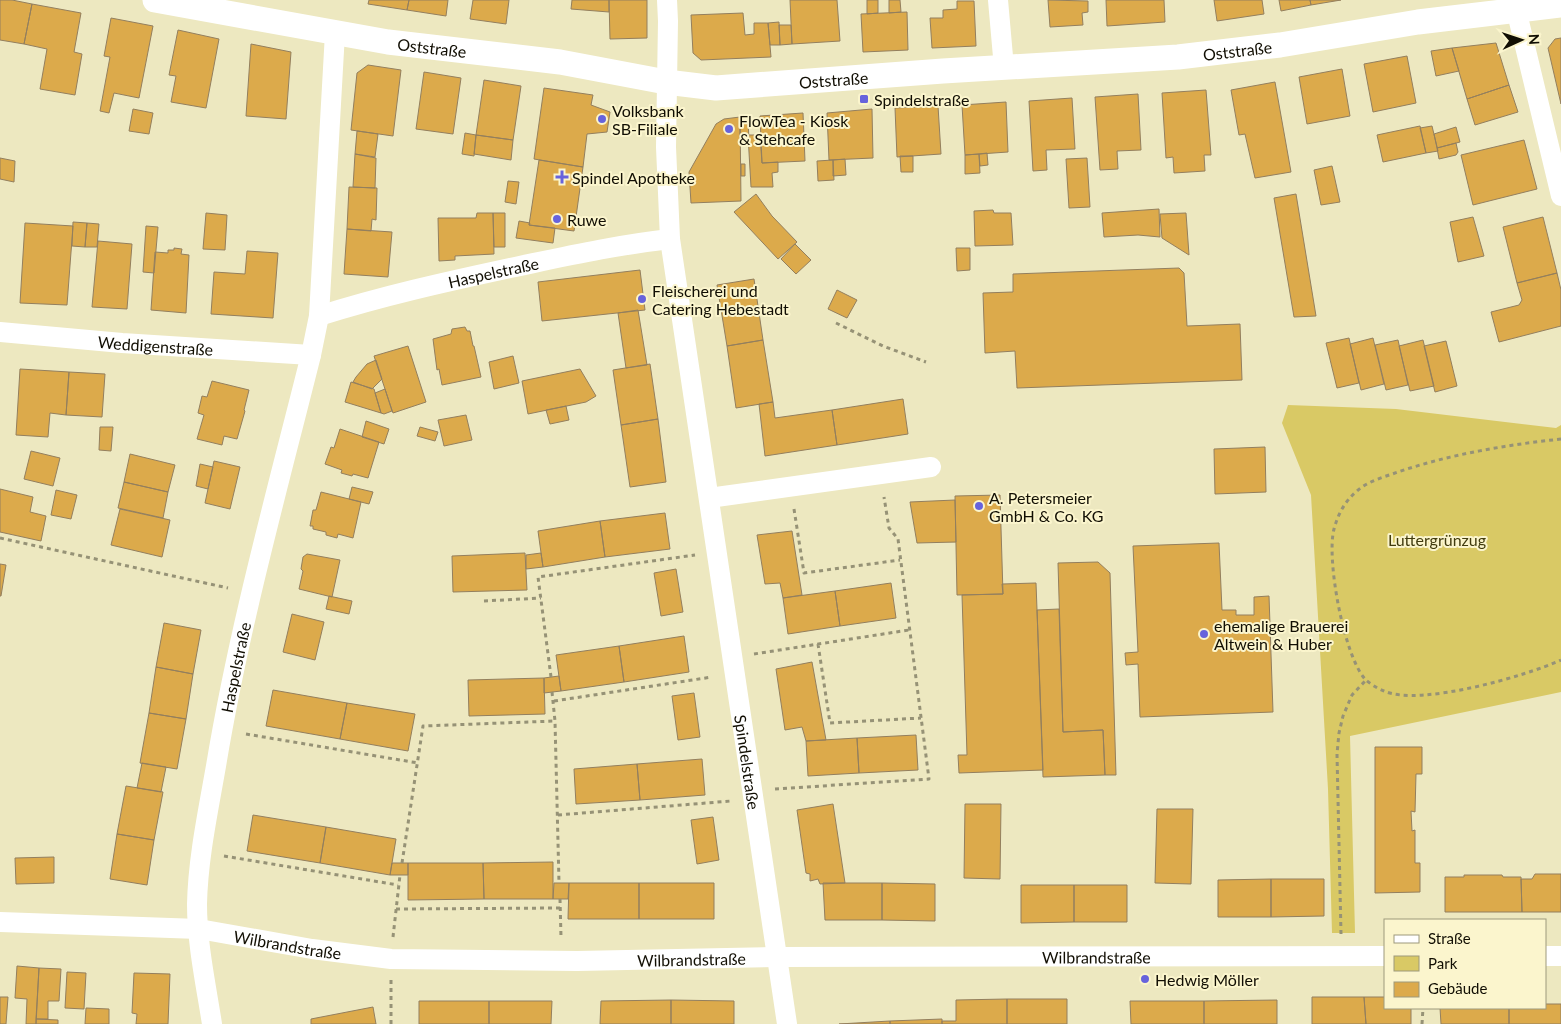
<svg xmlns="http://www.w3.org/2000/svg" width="1561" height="1024" font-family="Lato,sans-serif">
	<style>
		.green { fill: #d9c965 }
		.building { fill: #dcaa4b; stroke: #937f5e }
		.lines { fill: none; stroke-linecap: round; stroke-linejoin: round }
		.path { stroke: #969276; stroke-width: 3; stroke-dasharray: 4 4; stroke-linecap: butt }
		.minor { stroke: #fff; stroke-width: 20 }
		.tertiary { stroke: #fff; stroke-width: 25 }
		.poi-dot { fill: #6763dc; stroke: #fbf5cd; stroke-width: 2 }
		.labels { text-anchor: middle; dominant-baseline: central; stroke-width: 4; stroke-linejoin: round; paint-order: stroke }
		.street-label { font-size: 16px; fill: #110e03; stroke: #fbf5cd }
		.poi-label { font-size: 16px; fill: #110e03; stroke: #fbf5cd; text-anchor: start }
		.park-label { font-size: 16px; fill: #413b0e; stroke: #fbf5cd }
	</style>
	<rect width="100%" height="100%" fill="#ede8c0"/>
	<path class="green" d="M1288,405L1396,409L1556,428L1561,425V692L1350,736L1355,933H1332L1328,789L1311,495L1282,423Z"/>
	<path class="building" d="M0,0H12L32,4L24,44L0,40Z
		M369,0H409L407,10L368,4Z
		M409,0H448L446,16L407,10Z
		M473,0H509L506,24L470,19Z
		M572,0H609V12L571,9Z
		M609,0H647V38L610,39Z
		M790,0H837L840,41L792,44Z
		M867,0H878V13L867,14Z
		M889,0H900L901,12L889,13Z
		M1048,0L1088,1V12L1082,13L1083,25L1050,27Z
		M1106,0H1164L1165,22L1107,26Z
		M1214,0H1262L1264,14L1217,21Z
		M1279,0H1310L1311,5L1281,11Z
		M1310,0H1341L1311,5Z
		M957,1H974L976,46L932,48L930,18H943V10L957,9Z
		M32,4L81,13L74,52L82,54L75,95L40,89L47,49L24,44Z
		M907,12L908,50L863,52L861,14Z
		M743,13L745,35L754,34V23H768L771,57L701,60L693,53L691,15Z
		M111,18L153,26L139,98L114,93L109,113L100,111L110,57L104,56Z
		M779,22L780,45H770L768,23Z
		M779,25H791L792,44L780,45Z
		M178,30L219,39L206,108L171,102L176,76L169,75Z
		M1561,38V104L1548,48L1555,39Z
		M1496,43L1509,85L1467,99L1452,48Z
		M251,44L291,52L286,119L246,116Z
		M1452,48L1459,71L1436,76L1431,51Z
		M1407,56L1416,103L1373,112L1364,64Z
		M368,65L401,70L393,136L351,130L357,73Z
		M1342,69L1350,116L1307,124L1299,77Z
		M424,72L461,78L453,134L416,129Z
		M484,80L521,86L513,140L476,135Z
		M1275,82L1291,172L1255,178L1245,134L1239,135L1231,90Z
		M1509,85L1518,112L1475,125L1467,99Z
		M544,88L593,95L591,105L610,112L607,132L587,134L583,167L534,159Z
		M1206,90L1211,155H1204L1205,171L1174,173L1173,157L1166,158L1162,93Z
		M1138,94L1141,150L1117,151L1118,169L1100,170L1095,97Z
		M1072,98L1075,149L1046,150L1047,170L1033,171L1029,101Z
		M1006,102L1008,152L965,155L962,105Z
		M938,106L941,154L897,157L895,108Z
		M133,109L153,113L149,134L129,131Z
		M872,109L873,158L829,160L827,113Z
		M803,113L805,161L762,163L760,116Z
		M740,117H748L749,142L740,143Z
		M740,117L741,201L691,203L689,172L716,124L724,119Z
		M1420,126L1426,153L1383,162L1377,135Z
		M1432,126L1438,151L1426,153L1420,128Z
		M1456,127L1460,142L1437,148L1434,134Z
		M357,131L378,134L375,157L355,154Z
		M465,133L476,135L474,156L462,154Z
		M476,135L513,140L511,160L474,154Z
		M748,135H760L762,163L778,162V172L772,173L773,187H751Z
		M1524,140L1537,189L1473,205L1461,155Z
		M1456,143L1458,152L1456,155L1439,159L1437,148Z
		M987,153L988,165L980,166L979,154Z
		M355,154L376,158L375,188L353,187Z
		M979,154L980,173L965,174V155Z
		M900,156H913V172H901Z
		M0,158L15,161L14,182L0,179Z
		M1087,158L1090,207L1069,208L1066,159Z
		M845,159L846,175L833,176V160Z
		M539,160L583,167L574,231L529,225Z
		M833,160L834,180L818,181L817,161Z
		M741,164H745V176H741Z
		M1332,166L1340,202L1321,205L1314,170Z
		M508,181L519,182L516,204L505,202Z
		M349,187L377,188L376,220L372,219L371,231L347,229Z
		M756,194L772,216L797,242L778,259L734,212Z
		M1296,194L1316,316L1294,317L1274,198Z
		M1159,209L1160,237L1138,235L1104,237L1102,213Z
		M993,210L994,213H1011L1013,245L975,246L974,211Z
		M206,213L227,215L225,250L203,249Z
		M477,213H493L494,254L455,256V260L439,261L438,218H476Z
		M493,213H505V247H494Z
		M1186,213L1189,255L1162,238L1160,214Z
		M1473,217L1484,256L1458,262L1450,222Z
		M1543,217L1557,273L1517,283L1503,227Z
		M519,221L530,223L529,225L555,228L553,243L516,238Z
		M73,222L87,223L85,247L72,246Z
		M25,223L73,226L67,305L20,303Z
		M87,223L99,224L97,247H85Z
		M146,226L158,227L154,273L143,272Z
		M347,229L392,232L388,277L344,274Z
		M98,241L132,244L127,309L92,307Z
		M795,244L811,260L796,274L781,259Z
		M174,248L182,249L181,254L189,255L186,313L151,310L155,252L168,253V250H174Z
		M956,248H970V270L957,271Z
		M247,251L278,253L273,318L211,314L214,272L245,274Z
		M1179,268L1184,273L1187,326L1240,324L1242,380L1017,388L1015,351L985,353L983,293L1013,292V274Z
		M640,270L645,310L542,321L538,282Z
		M1557,273L1561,290V326L1499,342L1491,312L1519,305L1522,300L1517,283Z
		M754,279L763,340L727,346L717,285Z
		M837,290L857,300L847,318L828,309Z
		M638,310L647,365L626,368L618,313Z
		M465,327L467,331H470L473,346H474L481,377L442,385L439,369L437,370L433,339L451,334L452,329Z
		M1349,338L1359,383L1337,388L1326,343Z
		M1373,338L1384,384L1361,390L1350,344Z
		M763,340L773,402L736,408L727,346Z
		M1398,340L1408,385L1386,390L1375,345Z
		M1423,340L1434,386L1410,391L1399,346Z
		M1446,341L1457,386L1435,392L1424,346Z
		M408,346L426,402L393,413L374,356Z
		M513,356L519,383L494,389L489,362Z
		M376,360L382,379L372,389L353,382L356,377L367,364Z
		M650,364L658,419L621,425L613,370Z
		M20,369L69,372L66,415L50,413L48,437L16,435Z
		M580,369L596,396L586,402L528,414L522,381Z
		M69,372L105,374L102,417L66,415Z
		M212,381L249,390L244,410L245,411L237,439L224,436L222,445L197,439L204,415L198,413L202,396L207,397Z
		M351,382L374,389L381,413L345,402Z
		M385,389L392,411L384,414L381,413L375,393Z
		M903,399L908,434L837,445L832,410Z
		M773,402L775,418L832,410L837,445L765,456L759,404Z
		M566,406L569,420L550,424L546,410Z
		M466,415L472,440L444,446L438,420Z
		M658,419L666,482L630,487L621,425Z
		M366,421L389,429L384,444L362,437Z
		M100,427H113L111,451L99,450Z
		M420,427L438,432L435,441L417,436Z
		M340,429L379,442L368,478L353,474L352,476L341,473L342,470L325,464L331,447L334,448Z
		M1265,447L1266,492L1215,494L1214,449Z
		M31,451L60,458L53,486L24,479Z
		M130,454L175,465L168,492L124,482Z
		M214,461L240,467L230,509L205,503Z
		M200,464L213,467L208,489L196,486Z
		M124,482L168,492L163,518L118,508Z
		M352,487L373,492L369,504L349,499Z
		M0,489L33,497L30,512L46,516L41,541L0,532Z
		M56,490L77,495L71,519L51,515Z
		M321,492L361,502L353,538L338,534L337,538L326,535V532L313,529V526H310L313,510H316Z
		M1000,495L1003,594L957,595L955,496Z
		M955,500L956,542L917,543L910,502Z
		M120,509L170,520L162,557L111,545Z
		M665,513L670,549L605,557L600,521Z
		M600,521L605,557L543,567L538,531Z
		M792,531L802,595L783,598L780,583L765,584L757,535Z
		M1219,543L1222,610H1236V615H1254V597L1269,596L1273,712L1140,717L1138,664L1126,665L1125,653L1138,652L1133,546Z
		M525,553L527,590L453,592L452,556Z
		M541,553L543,567L526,569V555Z
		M307,554L340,560L332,597L299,589L303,571L301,569L303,557Z
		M1098,562L1110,573L1116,775H1105L1103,730L1063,732L1058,563Z
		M0,564L6,565L1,596H0Z
		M676,569L683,612L661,616L654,573Z
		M891,583L896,618L840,626L835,591Z
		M1036,583L1043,770L959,773L958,755H967L962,595L1003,594L1002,584Z
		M835,591L840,626L788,634L783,598Z
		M329,596L352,601L349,614L326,609Z
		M1059,609L1063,732L1103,730L1105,775L1043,777L1037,610Z
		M292,614L324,622L315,660L283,652Z
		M164,623L201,630L193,674L156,667Z
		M684,636L689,672L624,682L619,646Z
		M619,646L624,682L561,691L556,655Z
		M812,662L826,740L806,741L802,727L785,730L776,669Z
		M156,667L193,674L186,719L149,713Z
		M559,676L561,691L544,693V678Z
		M544,678L545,714L469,716L468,680Z
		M273,690L347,703L340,739L266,726Z
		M694,693L700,737L678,740L672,696Z
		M347,703L415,714L408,751L340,739Z
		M149,713L186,719L177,769L140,763Z
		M916,735L918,770L859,773L857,738Z
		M857,738L859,773L808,776L806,741Z
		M1375,747H1422V774H1416L1415,812L1411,811L1412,831L1415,830V863H1420V892L1375,893Z
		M702,759L705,795L640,800L637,764Z
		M142,763L166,767L161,792L137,788Z
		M637,764L640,800L576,804L574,769Z
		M126,786L163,792L154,840L117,834Z
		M833,804L845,883L820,884L818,879L810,881V874L806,873L797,810Z
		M965,804H1001L1000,879L964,878Z
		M1157,809H1193L1191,884L1155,883Z
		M253,815L326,827L320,863L247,851Z
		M713,817L719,860L697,864L691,820Z
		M326,827L396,839L390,875L320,863Z
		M117,834L154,840L147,885L110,879Z
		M54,857V883L16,884L15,858Z
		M553,862V899H484L483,863Z
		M392,863H408V875H390Z
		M408,863H483L484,899L408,900Z
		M1535,874H1561V912H1522L1521,879H1532Z
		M1464,875H1502L1503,877H1521L1522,912H1445V877H1464Z
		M1271,879H1324V916L1271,917Z
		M1271,879V917H1218V880Z
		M554,883H569L568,899H553Z
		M569,883H639V919H568Z
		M639,883H714V919H639Z
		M823,883H882V920H825Z
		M882,883L935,884V921L882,920Z
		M1021,885H1074V922L1021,923Z
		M1074,885H1127V922H1074Z
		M17,966L39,968L36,1024H26L27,999L15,998Z
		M39,968L61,969L59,1001H48V1019H36Z
		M67,972L86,973L84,1009L65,1008Z
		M134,973L170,974L168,1024H136L137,1014L132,1013Z
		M0,997H8L6,1024H0Z
		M1312,997H1364L1366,1024H1312Z
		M1364,997H1385V1008H1411V1024H1366Z
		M1007,999H1067V1024H1007Z
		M1007,999V1024H942V1021H956V1000Z
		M671,1000L734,1001V1024H671Z
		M671,1000V1024H600L601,1001Z
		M1277,1000V1024H1204V1001Z
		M419,1001H489V1024H419Z
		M489,1001H552L551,1024H489Z
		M1130,1001H1204V1024H1131Z
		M1545,1004H1561V1024H1509V1008H1545Z
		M373,1007L376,1024H311V1019Z
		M86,1008L109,1009V1024H85Z
		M1440,1008H1509V1024H1441Z
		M36,1019L58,1020V1024H36Z
		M942,1019V1024H890V1021Z
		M890,1021V1024H839Z"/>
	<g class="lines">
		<path class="path" d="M836,323L883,346L926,362
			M1561,439C1506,445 1451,454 1398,472C1384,477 1368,481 1357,491C1345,501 1338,514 1334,529C1326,559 1344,656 1365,679C1369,683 1378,689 1384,691C1419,707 1526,676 1561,660
			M794,509L804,573L900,560
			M0,538L228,588
			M484,601L541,598
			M818,644L830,723L921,718
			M754,654L909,630
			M551,677L538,577L695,555
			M552,692L555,721L559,883
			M554,701L712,677
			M246,734L418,763
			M775,789L929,779L898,539L889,528L884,497
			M558,815L731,801
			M224,856L398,885
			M402,863L423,726L555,721
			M560,899L561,937
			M396,909L560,908
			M1341,934L1337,754L1339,733L1343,716L1352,695L1366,680
			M393,937L400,875
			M391,980V1024
			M1422,1024L1423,1008"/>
		<g class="minor">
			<path id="s1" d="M667,0L668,21L666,147L670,239L787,1024"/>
			<path d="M998,0L1004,68"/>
			<path d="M1519,0L1516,9L1561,196"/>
			<path id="s2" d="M319,316C382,296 445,282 510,268C563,257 616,245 670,239"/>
			<path id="s3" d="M0,332L122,343L311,355"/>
			<path d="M709,498L931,467"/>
			<path id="s4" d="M0,922L199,929L312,949L391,959L577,961L777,957L1385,956"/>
			<path d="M1545,956H1561"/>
			<path id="s5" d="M212,1024C206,985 197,944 197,904C198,858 208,812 216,766C239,627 277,491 311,355L319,316L335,33"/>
		</g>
		<path class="tertiary" id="s6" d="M155,0L388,42L560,62L666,82L716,88L943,71L1178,57L1280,45L1418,22L1561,5"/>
	</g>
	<g class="poi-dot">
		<rect x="859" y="94" width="10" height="10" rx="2.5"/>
		<circle cx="602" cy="119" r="5"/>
		<circle cx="729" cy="129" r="5"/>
		<path d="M559.5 169.5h5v5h5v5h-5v5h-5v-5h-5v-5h5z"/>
		<circle cx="557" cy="219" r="5"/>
		<circle cx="642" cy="299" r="5"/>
		<circle cx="979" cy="506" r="5"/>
		<circle cx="1204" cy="634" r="5"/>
		<circle cx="1145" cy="979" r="5"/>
	</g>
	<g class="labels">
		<g class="street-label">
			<text stroke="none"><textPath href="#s6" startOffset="281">Oststraße</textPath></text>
			<text stroke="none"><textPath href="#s6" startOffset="1091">Oststraße</textPath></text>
			<text stroke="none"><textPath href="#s6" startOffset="686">Oststraße</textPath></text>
			<text stroke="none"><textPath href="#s2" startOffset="180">Haspelstraße</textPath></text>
			<text stroke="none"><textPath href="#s3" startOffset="156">Weddigenstraße</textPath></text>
			<text stroke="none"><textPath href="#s5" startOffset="361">Haspelstraße</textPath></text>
			<text stroke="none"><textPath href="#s1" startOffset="768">Spindelstraße</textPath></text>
			<text stroke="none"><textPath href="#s4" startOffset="289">Wilbrandstraße</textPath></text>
			<text stroke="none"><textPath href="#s4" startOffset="1099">Wilbrandstraße</textPath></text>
			<text stroke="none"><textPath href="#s4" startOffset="694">Wilbrandstraße</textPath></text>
		</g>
		<g class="poi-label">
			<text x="874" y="99">Spindelstraße</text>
			<text x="612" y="110">Volksbank<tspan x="612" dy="18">SB-Filiale</tspan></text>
			<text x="739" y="120">FlowTea - Kiosk<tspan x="739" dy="18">&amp; Stehcafe</tspan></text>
			<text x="572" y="177">Spindel Apotheke</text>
			<text x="567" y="219">Ruwe</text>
			<text x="652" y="290">Fleischerei und<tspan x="652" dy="18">Catering Hebestadt</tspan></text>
			<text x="989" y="497">A. Petersmeier<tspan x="989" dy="18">GmbH &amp; Co. KG</tspan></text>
			<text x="1214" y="625">ehemalige Brauerei<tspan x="1214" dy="18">Altwein &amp; Huber</tspan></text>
			<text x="1155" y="979">Hedwig Möller</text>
		</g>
		<g class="park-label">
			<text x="1437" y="539">Luttergrünzug</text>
		</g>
	</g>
	<rect x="1384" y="919" width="162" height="90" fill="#fbf5cd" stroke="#9d997c"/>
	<rect x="1394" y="935" width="25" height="8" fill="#ffffff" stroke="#9d997c"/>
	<text x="1428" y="944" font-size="15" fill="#110e03">Straße</text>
	<rect x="1394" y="956" width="25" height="15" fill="#d9c965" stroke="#9d997c"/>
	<text x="1428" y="969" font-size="15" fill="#110e03">Park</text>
	<rect x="1394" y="982" width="25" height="15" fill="#dcaa4b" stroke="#9d997c"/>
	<text x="1428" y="994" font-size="15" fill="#110e03">Gebäude</text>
	<g transform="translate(1521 40) rotate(87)" stroke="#fbf5cd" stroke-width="4" paint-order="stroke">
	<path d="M0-4L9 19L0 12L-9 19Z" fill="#110e03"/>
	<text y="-8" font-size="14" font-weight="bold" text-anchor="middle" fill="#110e03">N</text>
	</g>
</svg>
